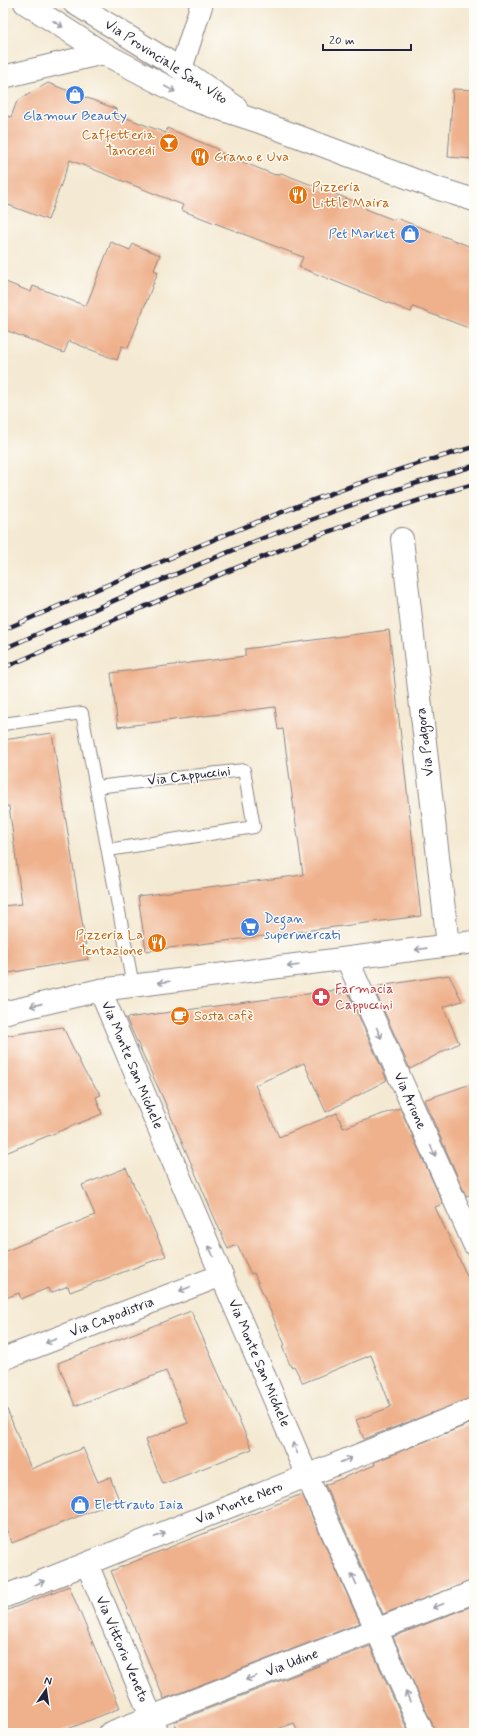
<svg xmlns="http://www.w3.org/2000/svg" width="477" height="1736" font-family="Mynerve,sans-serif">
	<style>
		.building { fill: #efb18c }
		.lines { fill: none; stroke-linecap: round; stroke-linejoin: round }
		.service-casing { stroke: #8b8686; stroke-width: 14 }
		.minor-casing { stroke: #8b8686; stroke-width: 24 }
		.tertiary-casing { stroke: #8b8686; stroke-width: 24 }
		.secondary-casing { stroke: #8b8686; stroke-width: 24 }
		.service { stroke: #fff; stroke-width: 12 }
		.minor { stroke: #fff; stroke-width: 22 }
		.tertiary { stroke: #fff; stroke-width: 22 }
		.secondary { stroke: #fff; stroke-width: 22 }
		.rail-casing { stroke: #22223b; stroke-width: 4.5 }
		.rail { stroke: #fdfcf7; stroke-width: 3; stroke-dasharray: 9; stroke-linecap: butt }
		.oneway { stroke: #9c9ca7 }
		.labels { text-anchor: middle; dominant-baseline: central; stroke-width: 3; stroke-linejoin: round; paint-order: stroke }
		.street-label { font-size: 14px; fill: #22223b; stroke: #fdfcf7 }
		.shop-label { font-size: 14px; fill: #366cbe; stroke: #fdfcf7; text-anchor: start }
		.food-label { font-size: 14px; fill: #c56008; stroke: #fdfcf7; text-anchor: start }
		.health-label { font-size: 14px; fill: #be3a42; stroke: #fdfcf7; text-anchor: start }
	</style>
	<rect width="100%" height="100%" fill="#fdfcf7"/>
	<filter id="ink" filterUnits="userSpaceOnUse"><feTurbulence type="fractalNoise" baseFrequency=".025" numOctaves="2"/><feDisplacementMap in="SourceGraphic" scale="8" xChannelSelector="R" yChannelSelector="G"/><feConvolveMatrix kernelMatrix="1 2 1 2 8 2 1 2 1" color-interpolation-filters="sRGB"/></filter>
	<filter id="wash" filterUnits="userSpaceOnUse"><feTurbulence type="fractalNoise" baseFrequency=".012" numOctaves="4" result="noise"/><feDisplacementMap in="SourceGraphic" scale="16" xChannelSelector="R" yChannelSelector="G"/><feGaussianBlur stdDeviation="0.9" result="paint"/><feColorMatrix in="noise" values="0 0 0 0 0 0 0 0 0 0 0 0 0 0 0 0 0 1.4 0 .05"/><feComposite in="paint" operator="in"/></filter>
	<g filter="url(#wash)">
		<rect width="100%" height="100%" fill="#f4e9d2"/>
		<g id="blocks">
			<path class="building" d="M48,83L116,109V114L166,133L167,128L217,149L218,152L275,175L281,173L366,206V209L394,220L396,218L474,248V330L413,307L411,312L299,267L303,257L181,210L183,205L70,160L48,220L3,203V115L11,117L17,101Z
				M453,89L474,90V159L448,157Z
				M111,242L130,250L133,244L160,255L154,270L158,272L128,348L122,346L117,360L69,341L64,353L3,329V281L31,292L33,286L86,306Z
				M389,630L421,916L146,951L138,896L303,875L283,729L278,730L275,707L118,727L111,673L245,656V649Z
				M52,733L88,959L3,974V906L22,904L9,806L3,807V740Z
				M449,975L462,1001L443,1007L459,1043L410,1069L373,987Z
				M337,990L338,994L348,992L387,1080L326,1112L304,1063L255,1085L279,1137L337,1113L343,1128L400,1108L443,1204L435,1207L474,1291V1397L364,1439L356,1420L391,1407L371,1355L303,1383L294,1366L291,1367L282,1346L285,1345L254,1273L251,1274L237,1245L228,1249L163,1098L126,1018Z
				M63,1027L84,1071L101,1095L96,1097L102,1114L3,1154V1036Z
				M474,1083V1194L466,1196L424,1100Z
				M126,1168L166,1256L70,1292L68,1286L50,1293L48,1288L21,1299L19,1293L3,1299V1252L95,1215L82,1185Z
				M191,1311L252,1449L163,1484L145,1440L188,1423L166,1371L75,1406L58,1363Z
				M3,1402H4L31,1469L83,1448L98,1482L110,1477L119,1500L12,1543L3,1521Z
				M474,1422V1580L383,1614L325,1485L375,1465L374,1462Z
				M302,1494L360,1623L164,1699L111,1571Z
				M69,1586L120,1708L58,1733H3V1612Z
				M474,1605V1733H435L434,1728L393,1637Z
				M370,1646L409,1733H298L294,1723L267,1733H179L174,1722Z"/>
		</g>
	</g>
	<g filter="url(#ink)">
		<use href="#blocks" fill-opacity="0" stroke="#8b8686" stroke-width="1"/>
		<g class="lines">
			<defs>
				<path id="service" d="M3,724L82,713L133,986
					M96,787L244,770L254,827L108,850"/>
				<path id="minor" d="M181,69L202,3
					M402,539L448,945
					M347,959L474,1244
					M100,990L307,1476L423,1733
					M3,1359L222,1275
					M87,1564L158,1733
					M3,1597L474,1409
					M110,1733L474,1592"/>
				<path id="tertiary" d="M3,77L103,53
					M3,1013L100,990L474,942"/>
				<path id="secondary" d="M25,3L103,53L190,99L257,121L433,187L474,200
					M74,3L181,69L236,107"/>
			</defs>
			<use href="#service" class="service-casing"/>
			<use href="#minor" class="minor-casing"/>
			<use href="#tertiary" class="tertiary-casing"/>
			<use href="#secondary" class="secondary-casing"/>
			<use href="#service" class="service"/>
			<use href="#minor" class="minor"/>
			<use href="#tertiary" class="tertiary"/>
			<use href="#secondary" class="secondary"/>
			<defs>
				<path id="rail" d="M3,630C157,564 312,492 474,447
					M3,649C157,582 312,511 474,466
					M3,668C158,602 311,529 474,484"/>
			</defs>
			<use href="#rail" class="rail-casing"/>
			<use href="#rail" class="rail"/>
		</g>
		<defs><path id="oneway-shaft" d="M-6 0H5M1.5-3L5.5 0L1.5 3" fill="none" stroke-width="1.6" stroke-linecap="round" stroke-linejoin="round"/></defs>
		<g class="oneway">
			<use href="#oneway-shaft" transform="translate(58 24) rotate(33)"/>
			<use href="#oneway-shaft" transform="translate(170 89) rotate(28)"/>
			<use href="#oneway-shaft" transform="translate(421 949) rotate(172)"/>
			<use href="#oneway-shaft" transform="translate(293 966) rotate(173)"/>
			<use href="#oneway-shaft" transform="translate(164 982) rotate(173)"/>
			<use href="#oneway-shaft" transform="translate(36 1005) rotate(167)"/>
			<use href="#oneway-shaft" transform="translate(379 1033) rotate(66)"/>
			<use href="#oneway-shaft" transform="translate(433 1151) rotate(66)"/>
			<use href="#oneway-shaft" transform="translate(211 1251) rotate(-113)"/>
			<use href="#oneway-shaft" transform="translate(185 1289) rotate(159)"/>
			<use href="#oneway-shaft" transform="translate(51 1341) rotate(159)"/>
			<use href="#oneway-shaft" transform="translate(295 1448) rotate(-113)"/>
			<use href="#oneway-shaft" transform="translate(346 1460) rotate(-22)"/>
			<use href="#oneway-shaft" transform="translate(160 1535) rotate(-22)"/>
			<use href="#oneway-shaft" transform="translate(354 1579) rotate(-115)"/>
			<use href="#oneway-shaft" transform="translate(39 1583) rotate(-21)"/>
			<use href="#oneway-shaft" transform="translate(438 1606) rotate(159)"/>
			<use href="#oneway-shaft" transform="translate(251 1678) rotate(159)"/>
			<use href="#oneway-shaft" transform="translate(408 1697) rotate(-114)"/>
		</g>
	</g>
	<defs>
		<symbol id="shop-disc" viewBox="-11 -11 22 22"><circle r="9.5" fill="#3f7fe0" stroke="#fdfcf7"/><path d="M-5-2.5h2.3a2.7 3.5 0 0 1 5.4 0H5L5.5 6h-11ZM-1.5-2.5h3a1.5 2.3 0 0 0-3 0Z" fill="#fff"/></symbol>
		<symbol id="bar-disc" viewBox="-11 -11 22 22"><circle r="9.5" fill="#e8710a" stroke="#fdfcf7"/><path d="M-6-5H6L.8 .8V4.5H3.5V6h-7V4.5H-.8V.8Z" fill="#fff"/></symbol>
		<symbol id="restaurant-disc" viewBox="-11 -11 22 22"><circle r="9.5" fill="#e8710a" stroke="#fdfcf7"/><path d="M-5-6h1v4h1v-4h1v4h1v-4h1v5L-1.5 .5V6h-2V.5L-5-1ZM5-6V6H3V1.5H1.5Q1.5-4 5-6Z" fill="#fff"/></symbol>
		<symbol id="supermarket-disc" viewBox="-11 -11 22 22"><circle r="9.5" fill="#3f7fe0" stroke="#fdfcf7"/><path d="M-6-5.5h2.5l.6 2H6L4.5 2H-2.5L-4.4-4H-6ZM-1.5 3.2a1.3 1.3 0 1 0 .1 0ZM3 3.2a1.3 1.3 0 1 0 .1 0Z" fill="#fff"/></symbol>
		<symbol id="pharmacy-disc" viewBox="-11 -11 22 22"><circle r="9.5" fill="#e0444e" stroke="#fdfcf7"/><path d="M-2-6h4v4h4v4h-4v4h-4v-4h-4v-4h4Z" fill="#fff"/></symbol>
		<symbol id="cafe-disc" viewBox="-11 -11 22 22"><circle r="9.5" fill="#e8710a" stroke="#fdfcf7"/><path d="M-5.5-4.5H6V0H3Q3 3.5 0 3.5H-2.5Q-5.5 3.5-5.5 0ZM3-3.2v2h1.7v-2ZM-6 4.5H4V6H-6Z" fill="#fff"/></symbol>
	</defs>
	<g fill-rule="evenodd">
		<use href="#shop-disc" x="64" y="84" width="22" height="22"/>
		<use href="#bar-disc" x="158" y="132" width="22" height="22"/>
		<use href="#restaurant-disc" x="189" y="146" width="22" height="22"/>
		<use href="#restaurant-disc" x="287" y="184" width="22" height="22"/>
		<use href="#shop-disc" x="399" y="223" width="22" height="22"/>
		<use href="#supermarket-disc" x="239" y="916" width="22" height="22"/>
		<use href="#restaurant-disc" x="146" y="932" width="22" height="22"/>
		<use href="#pharmacy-disc" x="310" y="986" width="22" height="22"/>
		<use href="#cafe-disc" x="169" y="1005" width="22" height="22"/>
		<use href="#shop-disc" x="69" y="1494" width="22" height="22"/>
	</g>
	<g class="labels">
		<g class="street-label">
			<text transform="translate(166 62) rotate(33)">Via Provinciale San Vito</text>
			<text transform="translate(425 742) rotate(-97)">Via Podgora</text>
			<text transform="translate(189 776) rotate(-7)">Via Cappuccini</text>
			<text transform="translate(132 1065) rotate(67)">Via Monte San Michele</text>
			<text transform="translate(410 1101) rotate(66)">Via Arione</text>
			<text transform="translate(112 1317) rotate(-21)">Via Capodistria</text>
			<text transform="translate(259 1363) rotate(67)">Via Monte San Michele</text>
			<text transform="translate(239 1503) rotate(-22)">Via Monte Nero</text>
			<text transform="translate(122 1649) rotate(67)">Via Vittorio Veneto</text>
			<text transform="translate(292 1663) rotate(-21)">Via Udine</text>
		</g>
		<g class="shop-label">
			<text x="75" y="116" text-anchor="middle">Glamour Beauty</text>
			<text x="396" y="234" text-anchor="end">Pet Market</text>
			<text x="264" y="919">Degan<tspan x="264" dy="16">supermercati</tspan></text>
			<text x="94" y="1505">Elettrauto Iaia</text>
		</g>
		<g class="food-label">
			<text x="155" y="135" text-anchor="end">Caffetteria<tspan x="155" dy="16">Tancredi</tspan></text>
			<text x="214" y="157">Grano e Uva</text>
			<text x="312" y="187">Pizzeria<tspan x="312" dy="16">Little Maira</tspan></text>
			<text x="143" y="935" text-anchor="end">Pizzeria La<tspan x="143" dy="16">Tentazione</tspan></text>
			<text x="194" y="1016">Sosta cafè</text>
		</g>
		<g class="health-label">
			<text x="335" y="989">Farmacia<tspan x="335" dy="16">Cappuccini</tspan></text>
		</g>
	</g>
	<rect width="477" height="1736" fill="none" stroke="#fdfcf7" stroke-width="16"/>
	<g transform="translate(46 1690) rotate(13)" stroke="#fdfcf7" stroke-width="3" paint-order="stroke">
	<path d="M0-3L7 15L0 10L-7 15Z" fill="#22223b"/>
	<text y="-6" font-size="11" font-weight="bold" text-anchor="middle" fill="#22223b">N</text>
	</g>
	<path d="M323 44v6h88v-6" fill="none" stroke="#22223b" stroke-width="2"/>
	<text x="329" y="44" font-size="12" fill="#22223b" stroke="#fdfcf7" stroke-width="3" paint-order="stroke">20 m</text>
</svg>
